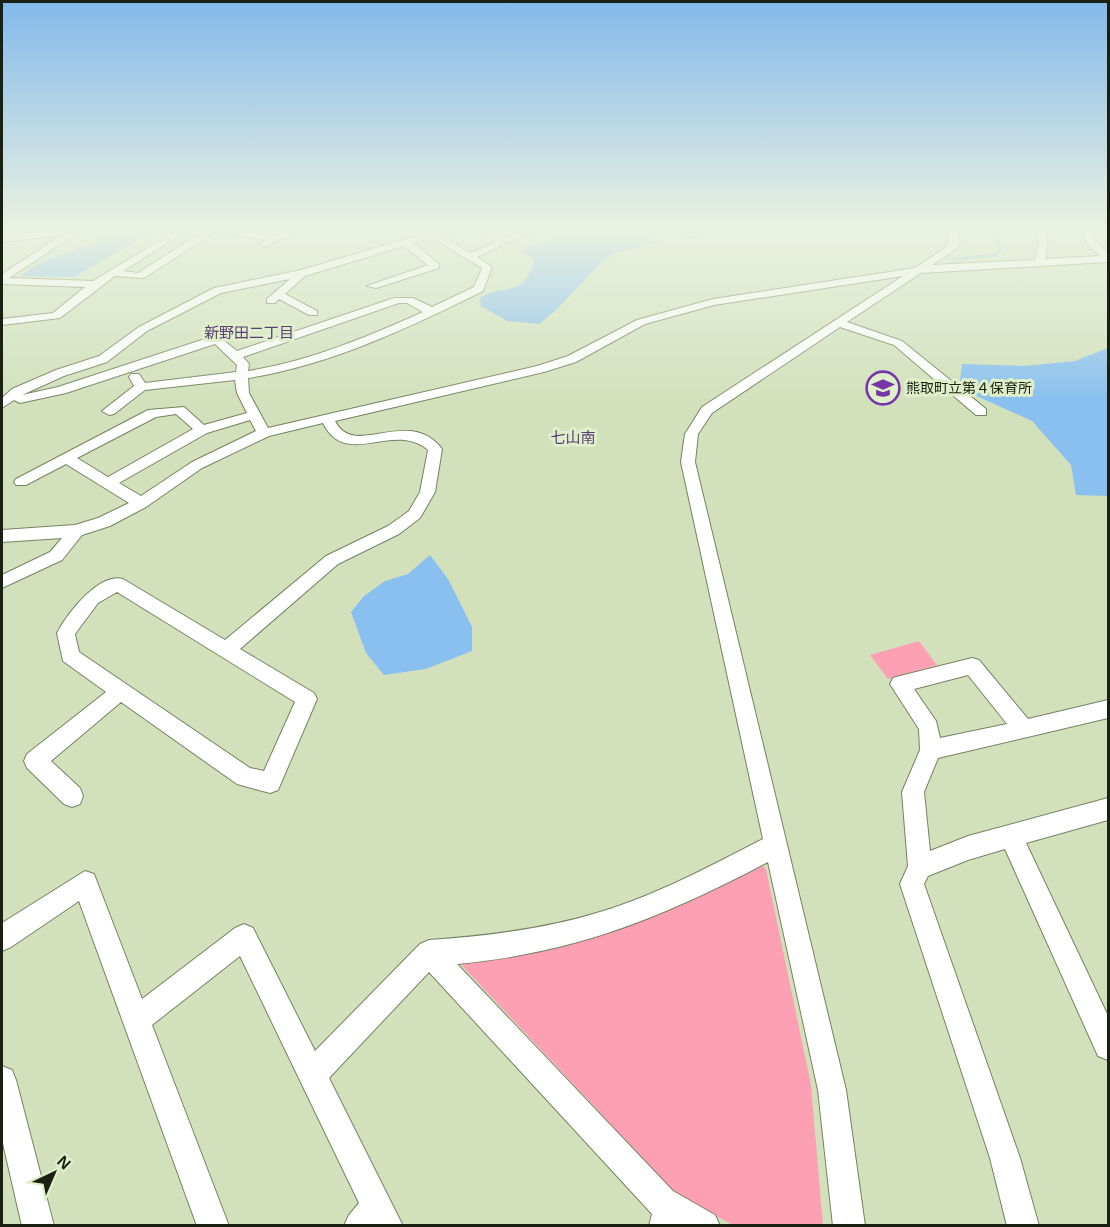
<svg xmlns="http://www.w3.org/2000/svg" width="1110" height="1227" font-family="Arial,'Noto Sans JP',sans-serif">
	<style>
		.green { fill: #fda0b4 }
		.water { fill: #89c0ef }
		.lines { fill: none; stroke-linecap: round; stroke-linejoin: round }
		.stream { stroke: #89c0ef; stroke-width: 3 }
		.minor-casing { stroke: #758260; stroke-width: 2 }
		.minor { fill: #fff; fill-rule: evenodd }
		.labels { text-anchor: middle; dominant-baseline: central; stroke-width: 6; stroke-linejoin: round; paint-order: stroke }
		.far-poi-label { font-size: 14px; fill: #1a2012; stroke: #dfefc9; text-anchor: start }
		.far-neighbourhood-label { font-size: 15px; fill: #5a3c78; stroke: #dfefc9 }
	</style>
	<rect width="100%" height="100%" fill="#d2e1bc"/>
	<path class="green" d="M919,641L937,665L888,679L870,655Z
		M759,863L766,869L811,1085L823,1225H733L678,1196L454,957Z"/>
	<path class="water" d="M113,229H157L74,277L21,276C46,251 93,254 113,229Z
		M576,229H639L660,243L614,253L600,264L554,312L539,324L507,321L481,306L480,298C502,284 527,298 534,258L523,253L526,249Z
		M1108,348V496L1076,495L1071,465L1032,421L959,388L962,364L1024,366L1075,361Z
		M430,555L448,579L472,627V651L426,669L384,675L366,653L351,612L364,596L385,581L408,574Z"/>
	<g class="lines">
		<path class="stream" d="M956,259L994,255L1001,250L990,229"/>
		<defs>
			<path id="minor" d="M67,229H83L9,278L93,281L179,229H190L123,271L138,273L207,229H236L274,236L289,229H301L265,247L260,244L265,240L217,231L144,278L115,276L60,318L2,325V319L53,313L85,287L2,284V274L62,235L2,242V236Z
				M440,229H455L440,235L470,253L496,242L477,229H489L504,238L524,229H537L477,257L492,267L483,291C408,328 331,365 248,378L249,393L268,428L537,366L568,356L637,320L713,299L915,268L948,246V229H957L960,243L955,250L932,265L1035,260L1039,243L1035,229H1044C1050,241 1047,247 1045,259L1100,256L1087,244L1084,236L1089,229H1098L1094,236L1095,241L1108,253V262L921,273L847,322L902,341L986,409V415H976L894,345L840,327L712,413L698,434L695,462L846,1090L865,1226H833L818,1090L768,862C664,917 576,953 457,964L673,1191L715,1215L720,1226H649L652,1214L429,972L329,1078L403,1226H344L349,1215L359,1203L240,956L152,1025L229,1226H197L79,901L11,947L2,951V923L85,871L94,874L142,999L235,928L244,924L253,928L315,1051L420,944L429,940C487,936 545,929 600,912C657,895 710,866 763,839L681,462L685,434L702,407L903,276L714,305L645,324L576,362L544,372L335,421C354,460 408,405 442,449L435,492L420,518L399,534L338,564L240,649L314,693L317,699L278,790L270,793L237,784L121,702L51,761L80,788L83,796L80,804L72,807L64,804L27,768L24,761L27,754L106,692L63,661L57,633C67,614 99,572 123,579L225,640L326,556L388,526L409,511L420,492L428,450C393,420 346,470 323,423L269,436L202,468L146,507L110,526L82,535L62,560L2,588V575L50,552L62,538L2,542V530L75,525L98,518L129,503L66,464L26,485H16L14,482L16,479L148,410L184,407L204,425L247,413L237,393L235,380L145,390L114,414L109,415L102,411L134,386L129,377L131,374H139L145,383L236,372L237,365L215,344L66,393L20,403L14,400L2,408V398L12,389L56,370L99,356L139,327L214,288L301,270ZM432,238L482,268L474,287L432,307L413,298H394L237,351L217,335L58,387L22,395L64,376L107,362L147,331L221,293L290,279L267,299V303H275L279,299L309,315H317V311L285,294L305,276L404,246L428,265L367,286L376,288L439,268V264L413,243ZM399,303H407L423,312C367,337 310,361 248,371L249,364L243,357ZM176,414L193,429L108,477L77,458L156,417ZM250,420L256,431L192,462L141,496L119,483L207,433ZM117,592L295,702L264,771L250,768L79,652L75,634L98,603Z
				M679,229H707L691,237Z
				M972,658L979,660L1028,719L1108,700V718L938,758L924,792L930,851L968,836L1108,798V820L1026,843L1108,1016V1060L1098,1056L1005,849L968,860L928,876L924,884L1020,1158L1039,1226H1007L990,1158L900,884L908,866L902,792L920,750L919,729L890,684L893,678L900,676ZM968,675L1007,724L940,738L936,721L914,689Z
				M2,1066L12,1070L16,1080L54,1226H22L2,1139Z"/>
		</defs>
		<use href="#minor" class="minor-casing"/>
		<use href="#minor" class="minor"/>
	</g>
	<linearGradient id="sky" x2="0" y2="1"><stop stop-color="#82b9eb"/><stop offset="0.57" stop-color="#ebf2e1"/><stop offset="1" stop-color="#ebf2e1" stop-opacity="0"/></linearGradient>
	<rect width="1110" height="401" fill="url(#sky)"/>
	<defs>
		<symbol id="school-ring" viewBox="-11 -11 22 22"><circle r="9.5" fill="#dfefc9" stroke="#7536aa" stroke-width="1.5"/><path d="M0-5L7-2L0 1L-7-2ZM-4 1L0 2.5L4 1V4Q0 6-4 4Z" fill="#7536aa"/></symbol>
	</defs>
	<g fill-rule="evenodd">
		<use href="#school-ring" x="864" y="369" width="38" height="38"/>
	</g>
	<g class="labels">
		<g class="far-poi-label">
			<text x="906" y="388">熊取町立第４保育所</text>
		</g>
		<g class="far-neighbourhood-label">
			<text x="249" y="332">新野田二丁目</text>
			<text x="573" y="437">七山南</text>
		</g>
	</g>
	<rect width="1110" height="1227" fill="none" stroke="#1a2012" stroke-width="6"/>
	<g transform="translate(54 1173) rotate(44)" stroke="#dfefc9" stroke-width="4.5" paint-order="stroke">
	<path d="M0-4.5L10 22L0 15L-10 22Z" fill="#1a2012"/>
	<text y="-9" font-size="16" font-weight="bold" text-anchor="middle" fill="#1a2012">N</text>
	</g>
</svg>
